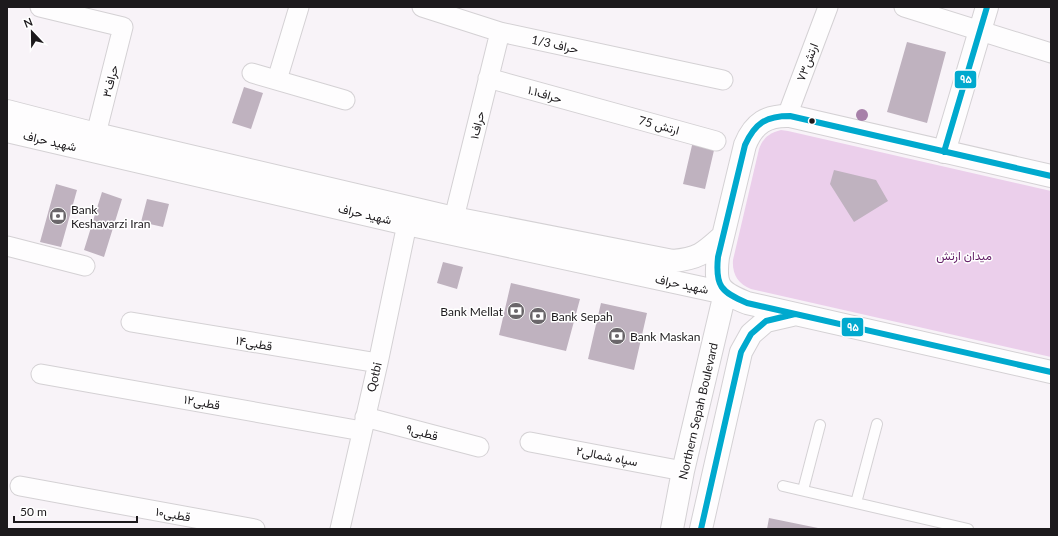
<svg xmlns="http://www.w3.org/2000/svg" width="1058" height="536" font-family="Lato,Vazirmatn,sans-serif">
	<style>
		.green { fill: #ebcfeb }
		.building { fill: #bfb2bf }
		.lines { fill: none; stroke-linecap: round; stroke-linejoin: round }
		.service-casing { stroke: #d4d1d4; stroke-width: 12 }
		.minor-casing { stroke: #d4d1d4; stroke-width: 21 }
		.secondary-casing { stroke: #d4d1d4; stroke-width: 24 }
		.service { stroke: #fefdfe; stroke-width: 10 }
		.minor { stroke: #fefdfe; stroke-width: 19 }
		.secondary { stroke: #fefdfe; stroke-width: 22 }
		.bus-1-casing { stroke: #fff; stroke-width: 9 }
		.bus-1 { stroke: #00a9ce; stroke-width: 6 }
		.tree { fill: #a780a9 }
		.bus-dot { fill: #1d1a1d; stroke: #fff; stroke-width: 1.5 }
		.labels { text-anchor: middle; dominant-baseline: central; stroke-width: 3; stroke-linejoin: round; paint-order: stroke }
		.street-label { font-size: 12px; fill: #1d1a1d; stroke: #fff }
		.poi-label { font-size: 12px; fill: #1d1a1d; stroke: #fff; text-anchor: start }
		.park-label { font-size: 12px; fill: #652169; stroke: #fff }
		.line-badge { stroke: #fff; stroke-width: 1.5 }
		.badge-label { font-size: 11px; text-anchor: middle; font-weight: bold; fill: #fff }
	</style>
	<rect width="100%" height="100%" fill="#f8f3f8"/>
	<path class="green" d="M781,130L788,131L1051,191V357L751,289C738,284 732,274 733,260L759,149C763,138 769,133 781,130Z"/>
	<path class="building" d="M907,42L946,52L927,123L887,112Z
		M244,87L263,93L251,129L232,123Z
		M693,141L715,146L705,189L683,184Z
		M834,170L876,180L888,201L854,222L830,184Z
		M56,184L77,190L61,247L40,242Z
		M102,192L122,199L104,257L84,250Z
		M147,199L169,204L163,227L141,222Z
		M443,262L463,267L457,289L437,283Z
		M511,283L580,299L566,351L499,335Z
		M601,303L647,313L634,370L588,359Z
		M769,518L818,528V529H767Z"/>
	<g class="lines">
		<defs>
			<path id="service" d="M783,486L968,529
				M803,490L820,425
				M856,503L877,424"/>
			<path id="minor" d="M40,7L123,27L96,134
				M422,7L500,32L723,80
				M904,7L1051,53
				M252,73L345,100
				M488,78L716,141
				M277,80L299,7
				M787,116L828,7
				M454,218L500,32
				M7,246L85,266
				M131,322L378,363
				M41,374L362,431
				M365,417L479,447
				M530,442L683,471
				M20,486L255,529
				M340,529L378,363L407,224"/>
			<path id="secondary" d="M7,111L96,134L454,218L673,261C700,258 704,253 723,236
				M7,131L407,224L725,293L683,471L672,529
				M944,152L987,7
				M1051,176L790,116C767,115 754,123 745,145L718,257C714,287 720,292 747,303L1051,372
				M701,529L741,352L751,334L766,321L792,315"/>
		</defs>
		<use href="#service" class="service-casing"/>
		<use href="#minor" class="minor-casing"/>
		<use href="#secondary" class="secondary-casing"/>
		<use href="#service" class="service"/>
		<use href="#minor" class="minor"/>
		<use href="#secondary" class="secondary"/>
		<defs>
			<path id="bus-1" d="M944,152L987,7
				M1051,176L790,116C766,116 755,123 745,145L718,257C715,286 721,292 747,303L1051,372
				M701,529L741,352L751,334L766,321L795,314"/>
		</defs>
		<use href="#bus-1" class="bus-1-casing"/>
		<use href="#bus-1" class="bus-1"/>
	</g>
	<circle class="tree" cx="862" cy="115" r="6"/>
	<defs>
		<symbol id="bank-disc" viewBox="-11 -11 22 22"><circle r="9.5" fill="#6a666a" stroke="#fff"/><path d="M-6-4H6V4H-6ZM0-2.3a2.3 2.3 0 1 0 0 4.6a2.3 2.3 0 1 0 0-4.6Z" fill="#fff"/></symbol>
	</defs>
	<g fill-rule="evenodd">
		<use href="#bank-disc" x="48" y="206" width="20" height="20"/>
		<use href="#bank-disc" x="506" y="301" width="20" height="20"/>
		<use href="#bank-disc" x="528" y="306" width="20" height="20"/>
		<use href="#bank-disc" x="607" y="326" width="20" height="20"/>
	</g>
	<circle class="bus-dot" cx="812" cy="121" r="3.5"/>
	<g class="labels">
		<g class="street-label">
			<text transform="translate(555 44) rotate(12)">1/3 حراف</text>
			<text transform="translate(807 62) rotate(-69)">ارتش۷۳</text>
			<text transform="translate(110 81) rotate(-76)">۳حراف</text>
			<text transform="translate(545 94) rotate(16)">حراف۱.۱</text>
			<text transform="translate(477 125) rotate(-76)">حراف۱</text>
			<text transform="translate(659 125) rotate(15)">75 ارتش</text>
			<text transform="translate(50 141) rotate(13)">شهید حراف</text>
			<text transform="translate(365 214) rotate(13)">شهید حراف</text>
			<text transform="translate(682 284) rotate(12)">شهید حراف</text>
			<text transform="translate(254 343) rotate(10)">قطبی۱۴</text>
			<text transform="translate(374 377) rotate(-77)">Qotbi</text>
			<text transform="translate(202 402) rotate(10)">قطبی۱۲</text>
			<text transform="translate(698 411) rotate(-77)">Northern Sepah Boulevard</text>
			<text transform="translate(422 432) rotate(15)">قطبی۹</text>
			<text transform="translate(607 456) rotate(11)">سپاه شمالی۲</text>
			<text transform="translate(173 514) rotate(10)">قطبی۱۰</text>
		</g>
		<g class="poi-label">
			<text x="71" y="209">Bank<tspan x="71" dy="14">Keshavarzi Iran</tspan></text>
			<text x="503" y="311" text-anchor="end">Bank Mellat</text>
			<text x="551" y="316">Bank Sepah</text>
			<text x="630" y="336">Bank Maskan</text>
		</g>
		<g class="park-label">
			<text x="964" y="255">میدان ارتش</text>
		</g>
	</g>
	<g class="line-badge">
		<rect x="954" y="70" width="23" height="19" rx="4" fill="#00a9ce"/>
		<rect x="841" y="317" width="23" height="20" rx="4" fill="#00a9ce"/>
	</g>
	<g class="badge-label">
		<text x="966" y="83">۹۵</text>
		<text x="853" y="331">۹۵</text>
	</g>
	<rect width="1058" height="536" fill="none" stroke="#1d1a1d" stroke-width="16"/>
	<g transform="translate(32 32) rotate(338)" stroke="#ffffff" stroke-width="3" paint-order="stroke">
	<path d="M0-3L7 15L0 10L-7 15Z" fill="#1d1a1d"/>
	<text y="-6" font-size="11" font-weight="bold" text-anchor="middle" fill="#1d1a1d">N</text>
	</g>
	<path d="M14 516v6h123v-6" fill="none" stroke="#1d1a1d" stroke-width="2"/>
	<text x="20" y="516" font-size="12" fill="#1d1a1d" stroke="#ffffff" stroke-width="3" paint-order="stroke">50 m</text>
</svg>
